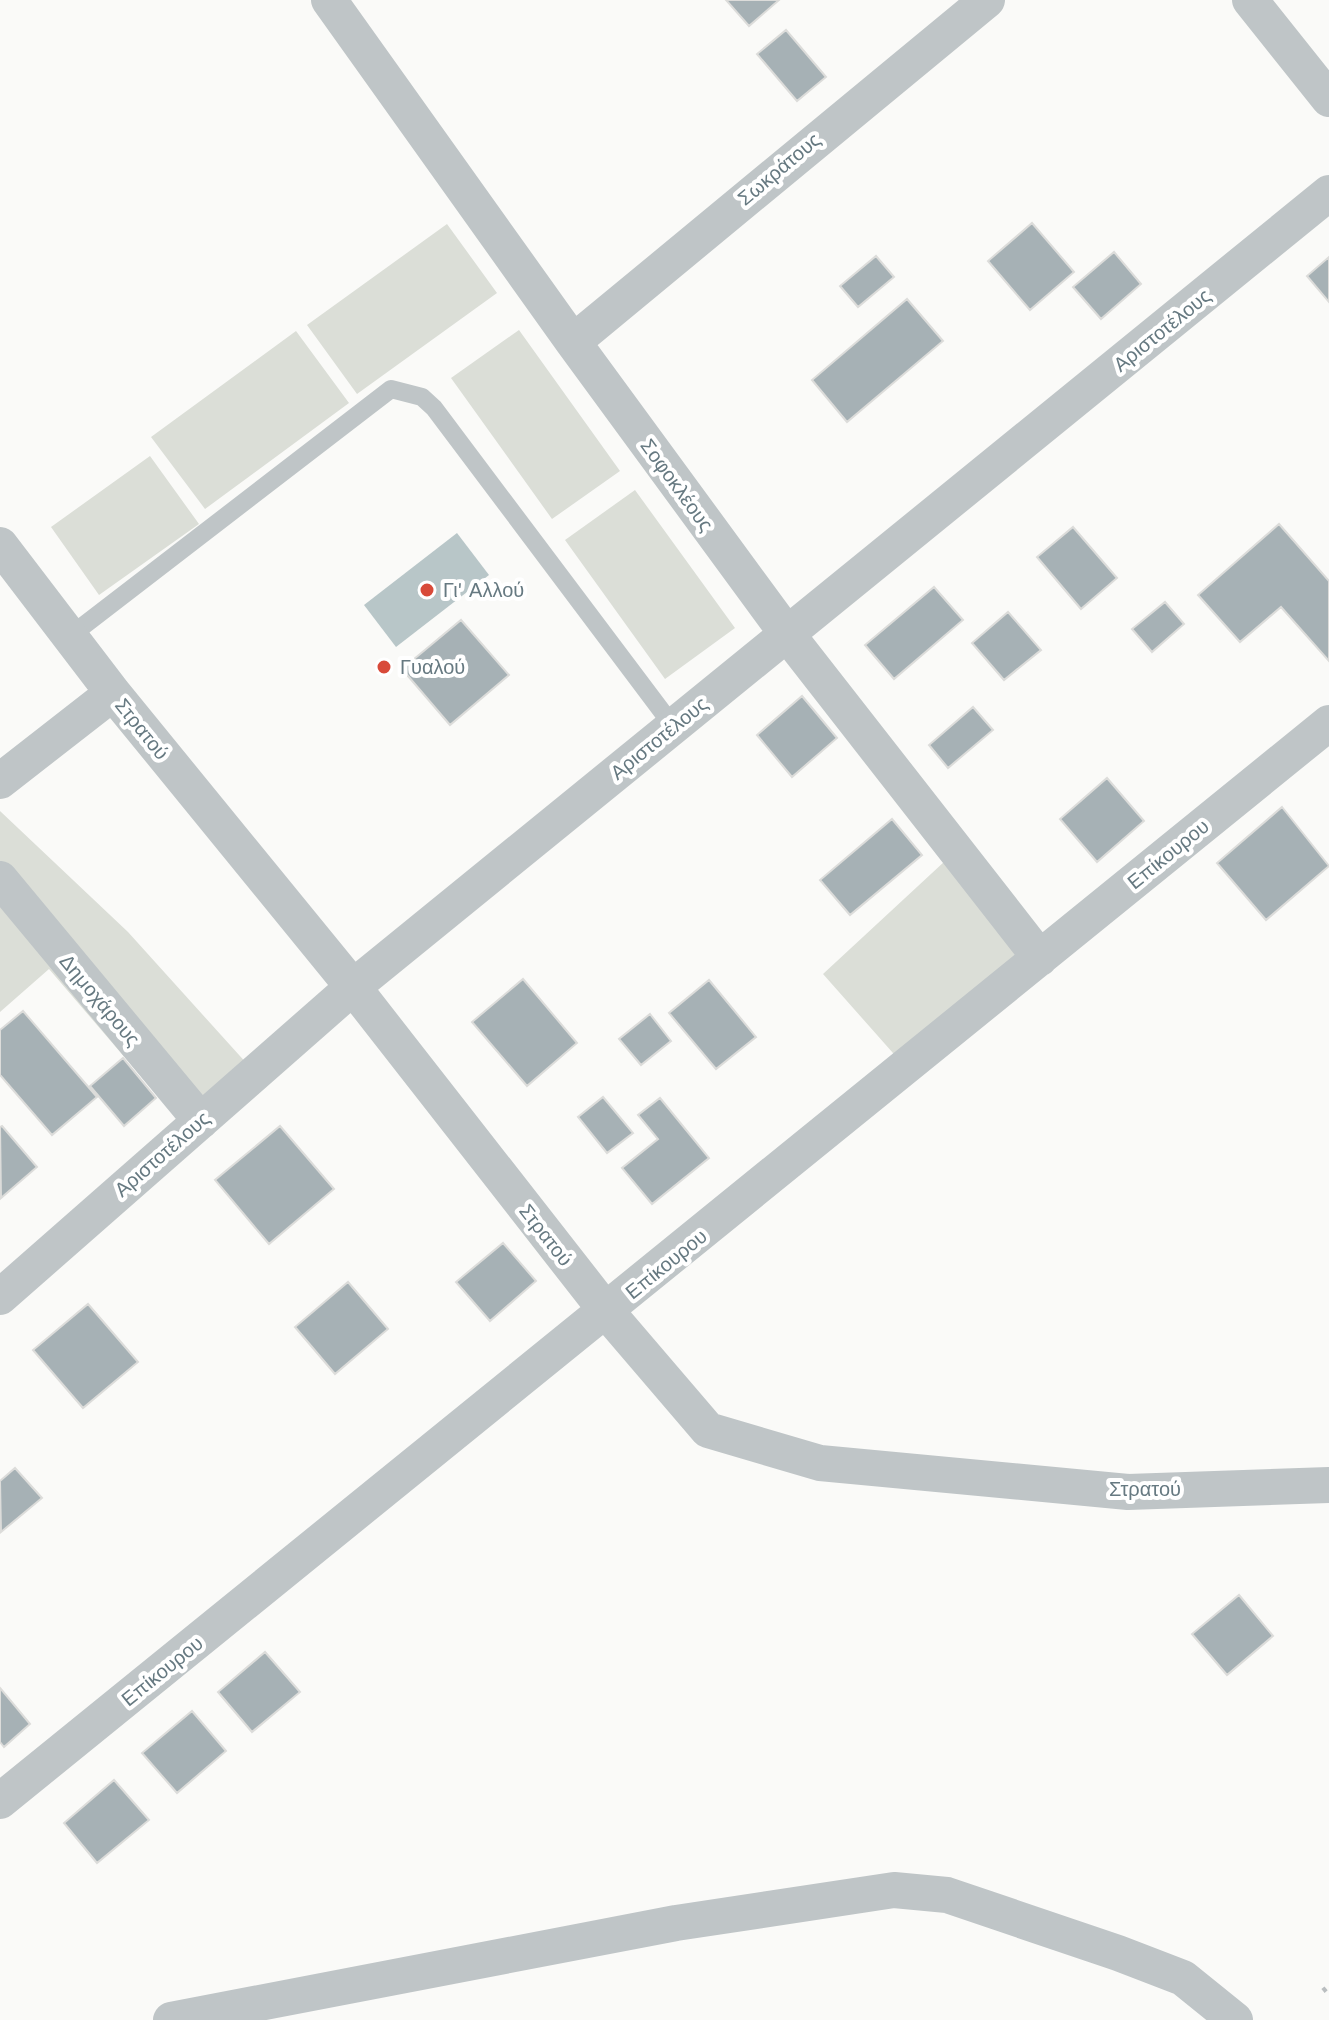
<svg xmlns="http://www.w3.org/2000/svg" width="1329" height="2020" font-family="'Work Sans',sans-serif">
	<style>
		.green { fill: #dbded7 }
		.water { fill: #b8c6c8 }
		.building { fill: #a6b1b5; stroke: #dcdcda; stroke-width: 2 }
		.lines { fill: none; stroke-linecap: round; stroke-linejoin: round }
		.path { stroke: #babec0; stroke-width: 5; stroke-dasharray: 4 4; stroke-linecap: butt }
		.lane { stroke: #bfc5c7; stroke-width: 18 }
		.street { stroke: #bfc5c7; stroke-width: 36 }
		.poi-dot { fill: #d84a39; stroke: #fff; stroke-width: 3 }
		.labels { text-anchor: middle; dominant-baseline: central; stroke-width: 8; stroke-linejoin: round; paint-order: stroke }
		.street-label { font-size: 20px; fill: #667981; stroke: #fff }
		.poi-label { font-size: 20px; fill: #667981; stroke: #fff; text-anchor: start }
	</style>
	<rect width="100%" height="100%" fill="#fafaf8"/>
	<path class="green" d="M447,224L497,293L357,394L307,325Z
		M519,330L620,471L552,519L451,378Z
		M296,331L349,403L205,509L151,437Z
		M150,456L199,524L99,595L51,527Z
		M635,490L735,628L665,679L565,540Z
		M0,811L128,932L267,1086L199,1144L49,969L0,1012Z
		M945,861L1040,974L916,1079L823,974Z"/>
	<path class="water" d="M457,533L489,575L396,647L364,605Z"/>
	<path class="building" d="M726,0H779L749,26Z
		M786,30L826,77L797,101L757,54Z
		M1032,223L1074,272L1030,310L988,261Z
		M1114,252L1141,284L1101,319L1073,287Z
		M876,256L894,277L858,307L840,286Z
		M1329,257V302L1307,276Z
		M907,299L943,341L847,422L812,380Z
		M1279,524L1329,581V661L1281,607L1240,642L1198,595Z
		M1073,527L1117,578L1081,609L1037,557Z
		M934,587L963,620L894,679L865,645Z
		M1165,602L1184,624L1152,652L1132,629Z
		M1008,612L1041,650L1004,680L972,643Z
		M461,620L509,675L450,725L402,669Z
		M802,696L837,738L792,777L757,735Z
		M973,707L993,730L948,768L929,745Z
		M1107,778L1144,821L1097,862L1060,819Z
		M1282,807L1329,866L1266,920L1217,863Z
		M892,819L922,855L850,915L820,880Z
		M523,979L577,1043L527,1086L472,1022Z
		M709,980L756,1037L716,1069L669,1013Z
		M23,1011L97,1097L52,1135L0,1075V1030Z
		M650,1014L671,1041L641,1065L619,1039Z
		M123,1058L156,1098L124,1126L90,1086Z
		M603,1097L633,1133L607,1153L578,1117Z
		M660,1098L709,1158L652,1204L622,1168L658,1139L638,1115Z
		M2,1126L37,1167L1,1198L0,1127Z
		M280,1126L334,1189L269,1244L215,1180Z
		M503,1243L536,1281L490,1321L456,1282Z
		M348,1282L388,1329L335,1374L295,1327Z
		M88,1304L138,1362L83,1408L33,1350Z
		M15,1468L42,1498L1,1532L0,1481Z
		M1239,1595L1273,1636L1227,1675L1192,1634Z
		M265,1652L300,1692L252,1732L218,1692Z
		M0,1688L30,1724L4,1747L0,1742Z
		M192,1711L226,1751L177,1793L142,1753Z
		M114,1780L149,1820L97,1863L64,1823Z"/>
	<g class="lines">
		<path class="path" d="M1323,1991L1329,1986"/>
		<path class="lane" d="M70,636L391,389L422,397L434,408L673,726"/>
		<path class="street" d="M329,0L573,342L787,634L1040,958
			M1250,0L1329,99
			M573,342L987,0
			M0,545L113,693L353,987L607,1312L708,1430L820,1463L1128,1492L1329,1485
			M0,781L113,693
			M0,879L201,1121
			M0,1297L353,987L1329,193
			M0,1801L1329,723
			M171,2020L676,1923L894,1890L947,1895L1118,1953L1183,1978L1235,2020"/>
	</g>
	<g class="poi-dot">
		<circle cx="427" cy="590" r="8"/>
		<circle cx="384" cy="667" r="8"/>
	</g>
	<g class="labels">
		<g class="street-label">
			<text transform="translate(779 169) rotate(-40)">Σωκράτους</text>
			<text transform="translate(1162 330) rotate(-39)">Αριστοτέλους</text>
			<text transform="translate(677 485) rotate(54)">Σοφοκλέους</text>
			<text transform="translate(142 729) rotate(51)">Στρατού</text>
			<text transform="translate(659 738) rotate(-39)">Αριστοτέλους</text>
			<text transform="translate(1168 854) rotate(-39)">Επίκουρου</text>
			<text transform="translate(100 1000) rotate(50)">Δημοχάρους</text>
			<text transform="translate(162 1154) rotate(-41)">Αριστοτέλους</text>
			<text transform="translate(546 1235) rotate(52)">Στρατού</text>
			<text transform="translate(666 1264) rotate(-39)">Επίκουρου</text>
			<text x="1145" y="1489">Στρατού</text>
			<text transform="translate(162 1671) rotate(-39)">Επίκουρου</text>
		</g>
		<g class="poi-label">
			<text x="443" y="590">Γι' Αλλού</text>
			<text x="400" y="667">Γυαλού</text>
		</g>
	</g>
</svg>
